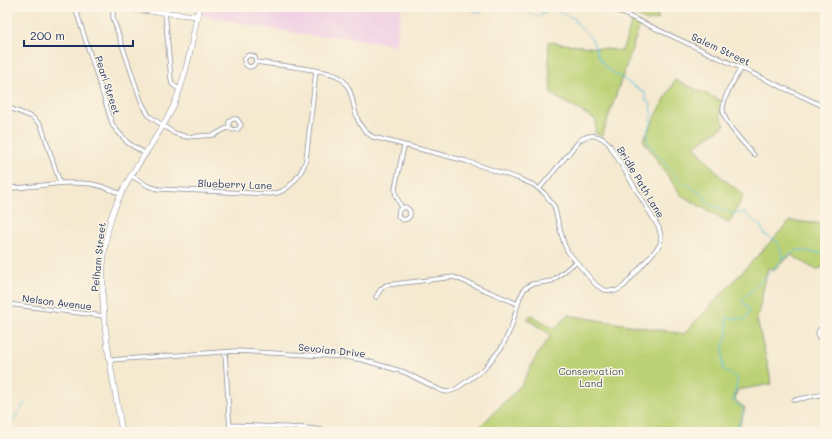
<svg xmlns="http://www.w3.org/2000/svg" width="832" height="439" font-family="Mali,sans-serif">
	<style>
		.built { fill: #f0d0e4 }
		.green { fill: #bcd175; stroke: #6c806a }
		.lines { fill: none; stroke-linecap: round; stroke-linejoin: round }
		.stream { stroke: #63c5e1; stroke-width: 1 }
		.street-casing { stroke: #888c97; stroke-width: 5 }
		.secondary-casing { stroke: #888c97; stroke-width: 6 }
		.street { stroke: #fff; stroke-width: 3.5 }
		.secondary { stroke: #fff; stroke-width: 5 }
		.labels { text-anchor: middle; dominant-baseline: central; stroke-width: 3; stroke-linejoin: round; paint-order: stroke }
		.street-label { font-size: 10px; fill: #1b2f5e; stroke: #fcf5e5 }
		.park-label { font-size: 10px; fill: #435864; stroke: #fcf5e5 }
	</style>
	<rect width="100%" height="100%" fill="#fcf5e5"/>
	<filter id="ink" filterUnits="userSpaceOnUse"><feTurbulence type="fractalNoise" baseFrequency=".025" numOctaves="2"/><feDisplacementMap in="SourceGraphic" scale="8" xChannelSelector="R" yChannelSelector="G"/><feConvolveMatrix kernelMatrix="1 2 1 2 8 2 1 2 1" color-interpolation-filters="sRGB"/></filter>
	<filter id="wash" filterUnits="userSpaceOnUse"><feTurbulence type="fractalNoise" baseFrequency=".012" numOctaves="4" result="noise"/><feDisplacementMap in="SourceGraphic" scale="16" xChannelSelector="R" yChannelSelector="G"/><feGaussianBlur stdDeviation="0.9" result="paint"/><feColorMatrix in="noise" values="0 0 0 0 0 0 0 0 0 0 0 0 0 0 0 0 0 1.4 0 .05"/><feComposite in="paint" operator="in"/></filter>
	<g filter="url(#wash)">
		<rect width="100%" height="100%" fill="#f5e9d0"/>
		<path class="built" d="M202,7H402L395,45L338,36H315L266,28L201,15Z"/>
		<path class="green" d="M618,7H654L659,19L647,21Z
			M632,21L640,25L602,136L595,133L596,120L551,94L548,42L622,51Z
			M675,80L722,101L720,115L725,125L694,146L721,177L744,195L729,223L681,195L643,140Z
			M790,221L825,224V266L816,270L791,255L773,270L768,267L757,320L772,384L737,390L735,400L745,408L739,427L732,432L476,431L522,384L537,355L551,335L527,319L531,315L555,329L567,315L684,334Z"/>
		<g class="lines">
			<path class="stream" d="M470,7L473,11L480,13L488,7
				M512,7L540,17L543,12L556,9L560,13L574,18L577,24L592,39L598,56L606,68L645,93L646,100L651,104L650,110L653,113L650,120L652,123L648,128L647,142L682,184L689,185L706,198L707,203L716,208L717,207L731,213H746L752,220L760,225L765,235L778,242L783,259L742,300L750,311L746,319L726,318L728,333L723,345V369L738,379L733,401L744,409L738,426L731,429L730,432
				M783,259L797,250L825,254
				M7,424L12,422L25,403"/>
		</g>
	</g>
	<g filter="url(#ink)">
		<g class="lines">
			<defs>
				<path id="street" d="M75,7L113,126L128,143L146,154
					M113,7V18L141,101L149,116L174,133L187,137L214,135L229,127V122L232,119H237L241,125L238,129L233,130L229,127
					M609,7L825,107
					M165,12L171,79L172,84L180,90
					M256,62L255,57L251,55L247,56L244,60L246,65L249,67L253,66L256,62C273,65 327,69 339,77C360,91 347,123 373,137L466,161L517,178L534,185L544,193L554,206L564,244L568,252L596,285L604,290L616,291L624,286L660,245L661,237L659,228L609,144C601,135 590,133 580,140L539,189
					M741,67C735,80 724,94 723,108C722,122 745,144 754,155
					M7,107L32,117L41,125L60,183
					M132,176L148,186L158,189L270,194C287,194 301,176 306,160L316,71
					M7,188C35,188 63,180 92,184C102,186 112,190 121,194
					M402,208L399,210L398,216L402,220L407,219L410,216V211L406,207L402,208L396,196L395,188L404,146
					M376,297L381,289L386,285L454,277L518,304
					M7,304L104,316
					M825,327L820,329L818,333L819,338L825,340
					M225,352L230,432
					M110,360L236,351L346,357L363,360L404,372L442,391L448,392L456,389L484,369L502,347L511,328L520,297L525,288L532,284L552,281L576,262
					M794,400L825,394
					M230,425L306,428L339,432"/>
				<path id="secondary" d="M112,7L197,16
					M122,432C111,365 91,285 111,218C124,177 155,145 173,107C187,76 192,40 199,7"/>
			</defs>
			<use href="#street" class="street-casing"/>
			<use href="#secondary" class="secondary-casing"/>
			<use href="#street" class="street"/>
			<use href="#secondary" class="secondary"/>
		</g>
	</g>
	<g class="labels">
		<g class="street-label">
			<text transform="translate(721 49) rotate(25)">Salem Street</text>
			<text transform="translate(108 85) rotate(72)">Pearl Street</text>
			<text transform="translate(641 182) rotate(59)">Bridle Path Lane</text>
			<text transform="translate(235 184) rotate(2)">Blueberry Lane</text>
			<text transform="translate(98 257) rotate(-84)">Pelham Street</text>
			<text transform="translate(57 302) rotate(7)">Nelson Avenue</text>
			<text transform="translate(332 350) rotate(6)">Sevoian Drive</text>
		</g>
		<g class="park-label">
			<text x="591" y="371">Conservation<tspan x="591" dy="12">Land</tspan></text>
		</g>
	</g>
	<rect width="832" height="439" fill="none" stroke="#fcf5e5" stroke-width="24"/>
	<path d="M24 40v6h109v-6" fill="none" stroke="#1b2f5e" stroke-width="2"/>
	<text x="30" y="40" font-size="12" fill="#1b2f5e" stroke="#fcf5e5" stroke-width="3" paint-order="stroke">200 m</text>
</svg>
